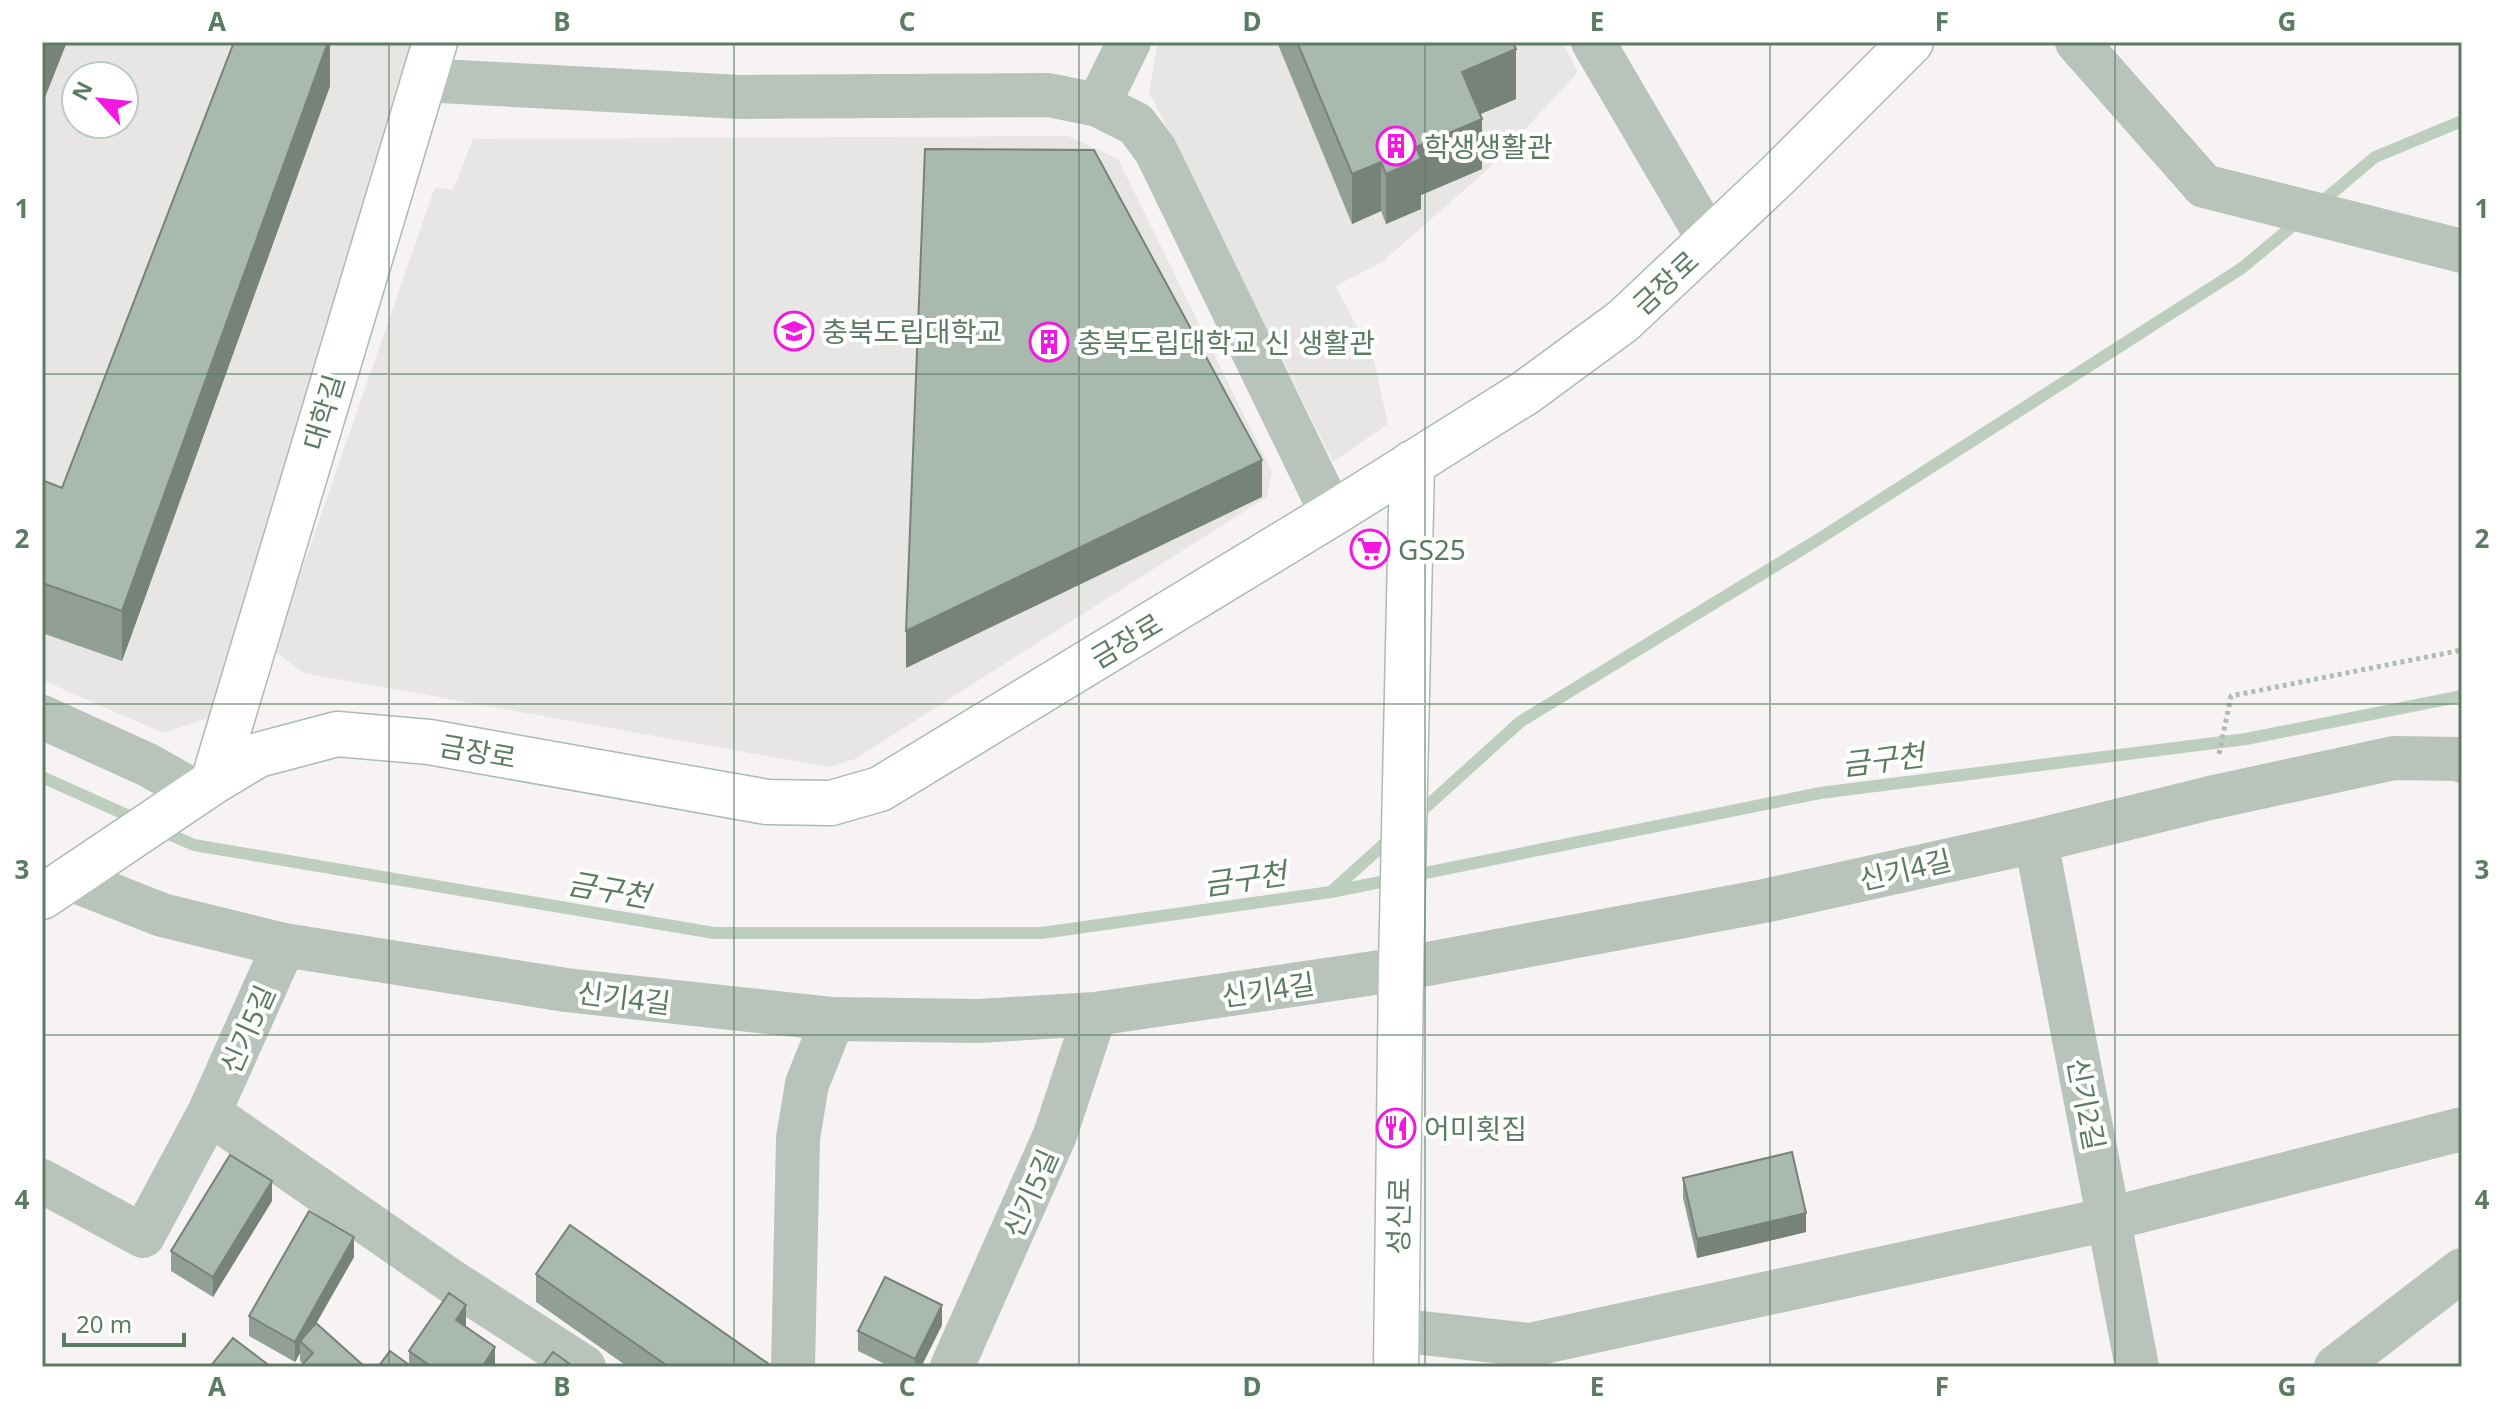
<svg xmlns="http://www.w3.org/2000/svg" width="2504" height="1409" font-family="'Noto Sans','Noto Sans KR',sans-serif">
	<style>
		.built { fill: #e7e6e5; fill-rule: evenodd }
		.lines { fill: none; stroke-linecap: round; stroke-linejoin: round }
		.stream { stroke: #bdcebe; stroke-width: 12 }
		.secondary-casing { stroke: #acbab0; stroke-width: 47 }
		.path { stroke: #b3bbb5; stroke-width: 5; stroke-dasharray: 4 4; stroke-linecap: butt }
		.street { stroke: #b7c3bb; stroke-width: 44 }
		.secondary { stroke: #fff; stroke-width: 44 }
		.wall { fill: #929f95 }
		.shaded-wall { fill: #778279 }
		.building { fill: #aab9ad; stroke: #778279; stroke-width: 2 }
		.grid { fill: none; stroke: #5b7b64; stroke-width: 2; stroke-opacity: 0.55 }
		.labels { text-anchor: middle; dominant-baseline: central; stroke-width: 8; stroke-linejoin: round; paint-order: stroke }
		.poi-label { font-size: 28px; fill: #5b7b64; stroke: #fff; text-anchor: start }
		.street-label { font-size: 28px; fill: #5b7b64; stroke: #fff }
		.water-label { font-size: 30px; font-style: italic; fill: #5a7c5e; stroke: #fff }
		.neatline { fill: none; stroke: #5b7b64; stroke-width: 3 }
		.grid-label { font-size: 26px; text-anchor: middle; font-weight: bold; fill: #5b7b64 }
	</style>
	<rect width="100%" height="100%" fill="#f7f3f4"/>
	<path class="built" d="M42,42H419L209,718L163,733L42,680ZM76,76H124V124H76Z
		M1158,42H1562L1578,72L1487,170L1382,262L1336,286L1374,360L1388,424L1333,462L1149,92Z
		M1068,136L1118,159L1272,472L1267,497L855,759L829,767L303,673L274,650L435,187L453,190L473,139Z"/>
	<g class="lines">
		<path class="stream" d="M2318,205L2375,157L2462,121
			M42,777L140,821
			M1416,816L1520,722L1819,539L2242,268L2301,219
			M160,830L194,845L714,933H1042L1331,892L1820,793L2246,739L2462,696
			M1332,891L1393,836"/>
		<defs>
			<path id="secondary" d="M213,782L435,42
				M42,897L213,782L258,755L337,734L429,742L767,802L831,803L880,789L1332,514L1525,393L1623,321L1778,175L1911,42
				M1396,1367L1401,969L1412,463"/>
		</defs>
		<use href="#secondary" class="secondary-casing"/>
		<path class="path" d="M2219,754L2231,696L2462,650"/>
		<path class="street" d="M1593,42L1709,240
			M2077,42L2204,186L2462,251
			M422,80L740,97L1048,95L1098,105L1136,124L1156,151L1332,514
			M1098,105L1129,42
			M42,717L148,765L197,793
			M2036,841L2137,1367
			M68,878L162,915L284,945L566,990L833,1019L979,1021L1095,1014L1401,969L1764,901L2036,841L2210,798L2394,758L2459,759L2462,761
			M209,1113L451,1281L584,1367
			M42,1181L143,1236L209,1113L284,945
			M1396,1330L1530,1345L2109,1219L2462,1129
			M793,1367L798,1138L807,1084L833,1019
			M952,1367L1055,1135L1095,1014
			M2336,1367L2462,1270"/>
		<use href="#secondary" class="secondary"/>
	</g>
	<path class="wall" d="M330,42V86L122,661L42,633V480L62,488Z
		M1277,42H1513L1516,99L1480,114L1482,169L1421,195V209L1386,224L1381,211L1352,224Z
		M1683,1178L1806,1232L1697,1258L1683,1198Z
		M272,1201L213,1297L171,1271V1251Z
		M354,1257L316,1323L365,1367L303,1364L300,1361V1353L295,1362L249,1336V1316Z
		M536,1274L773,1367H628L536,1302Z
		M466,1325L465,1326L495,1367H378L409,1365V1351Z
		M942,1325L921,1367H891L858,1351V1331Z"/>
	<path class="shaded-wall" d="M47,42H67L42,105V55Z
		M328,42H330V86L122,661V611Z
		M1516,49V99L1462,122V72Z
		M1482,119V169L1421,195V209L1386,224V174L1416,147Z
		M1381,162V211L1352,224V174Z
		M1262,460V497L906,668V631Z
		M272,1181V1201L213,1297V1277Z
		M1806,1213V1232L1697,1258V1239Z
		M354,1237V1257L304,1345L300,1341V1353L295,1362V1342Z
		M466,1305V1325L456,1340V1320Z
		M942,1305V1325L921,1367H915V1359Z
		M495,1347V1367H482Z"/>
	<path class="building" d="M42,42H47L42,55Z
		M234,42H328L122,611L42,583V480L62,488Z
		M1297,42H1513L1516,49L1462,72L1482,119L1416,147L1421,159L1386,174L1381,162L1352,174Z
		M925,149L1094,150L1262,460L906,631Z
		M1792,1152L1806,1213L1697,1239L1683,1178Z
		M230,1155L272,1181L213,1277L171,1251Z
		M309,1211L354,1237L295,1342L249,1316Z
		M570,1225L773,1367H669L536,1274Z
		M885,1277L942,1305L915,1359L858,1331Z
		M449,1293L466,1305L456,1320L495,1347L482,1367H432L409,1351Z
		M316,1323L365,1367H300L313,1353L300,1341Z
		M233,1338L271,1367H210Z
		M390,1351L412,1367H378Z
		M553,1352L574,1367H542Z"/>
	<path class="grid" d="M389,42V1367M734,42V1367M1079,42V1367M1425,42V1367M1770,42V1367M2115,42V1367M42,374H2462M42,704H2462M42,1035H2462"/>
	<defs>
		<symbol id="building-ring" viewBox="-11 -11 22 22"><circle r="9.5" fill="#fff" stroke="#f317e2" stroke-width="1.5"/><path d="M-4-6H4V6H1V3H-1V6H-4ZM-2.5-4.3h1.7v1.8h-1.7ZM.8-4.3h1.7v1.8H.8ZM-2.5-1h1.7V.8h-1.7ZM.8-1h1.7V.8H.8Z" fill="#f317e2"/></symbol>
		<symbol id="university-ring" viewBox="-11 -11 22 22"><circle r="9.5" fill="#fff" stroke="#f317e2" stroke-width="1.5"/><path d="M0-5L7-2L0 1L-7-2ZM-4 1L0 2.5L4 1V4Q0 6-4 4Z" fill="#f317e2"/></symbol>
		<symbol id="supermarket-ring" viewBox="-11 -11 22 22"><circle r="9.5" fill="#fff" stroke="#f317e2" stroke-width="1.5"/><path d="M-6-5.5h2.5l.6 2H6L4.5 2H-2.5L-4.4-4H-6ZM-1.5 3.2a1.3 1.3 0 1 0 .1 0ZM3 3.2a1.3 1.3 0 1 0 .1 0Z" fill="#f317e2"/></symbol>
		<symbol id="restaurant-ring" viewBox="-11 -11 22 22"><circle r="9.5" fill="#fff" stroke="#f317e2" stroke-width="1.5"/><path d="M-5-6h1v4h1v-4h1v4h1v-4h1v5L-1.5 .5V6h-2V.5L-5-1ZM5-6V6H3V1.5H1.5Q1.5-4 5-6Z" fill="#f317e2"/></symbol>
	</defs>
	<g fill-rule="evenodd">
		<use href="#building-ring" x="1374" y="124" width="44" height="44"/>
		<use href="#university-ring" x="772" y="309" width="44" height="44"/>
		<use href="#building-ring" x="1027" y="320" width="44" height="44"/>
		<use href="#supermarket-ring" x="1348" y="527" width="44" height="44"/>
		<use href="#restaurant-ring" x="1374" y="1106" width="44" height="44"/>
	</g>
	<g class="labels">
		<g class="poi-label">
			<text x="1424" y="146">학생생활관</text>
			<text x="822" y="331">충북도립대학교</text>
			<text x="1077" y="342">충북도립대학교 신 생활관</text>
			<text x="1398" y="549">GS25</text>
			<text x="1424" y="1128">어미횟집</text>
		</g>
		<g class="street-label">
			<text transform="translate(1665 282) rotate(-43)">금장로</text>
			<text transform="translate(323 412) rotate(-73)">대학길</text>
			<text transform="translate(1126 640) rotate(-31)">금장로</text>
			<text transform="translate(478 751) rotate(10)">금장로</text>
			<text transform="translate(1905 869) rotate(-13)">신기4길</text>
			<text transform="translate(1268 989) rotate(-8)">신기4길</text>
			<text transform="translate(624 997) rotate(7)">신기4길</text>
			<text transform="translate(247 1029) rotate(-66)">신기5길</text>
			<text transform="translate(2087 1104) rotate(79)">신기2길</text>
			<text transform="translate(1030 1193) rotate(-66)">신기5길</text>
			<text transform="translate(1398 1216) rotate(-89)">성신로</text>
		</g>
		<g class="water-label">
			<text transform="translate(1883 759) rotate(-7)">금구천</text>
			<text transform="translate(1245 878) rotate(-8)">금구천</text>
			<text transform="translate(609 889) rotate(10)">금구천</text>
		</g>
	</g>
	<rect width="2504" height="1409" fill="none" stroke="#ffffff" stroke-width="88"/>
	<g transform="translate(100 100) rotate(297)"><circle r="38" fill="#ffffff" stroke="#bdcac1" stroke-width="2"/>
	<path d="M0-6L14 30L0 20L-14 30Z" fill="#f317e2"/>
	<text y="-12" font-size="22" font-weight="bold" text-anchor="middle" fill="#5b7b64">N</text>
	</g>
	<path d="M64 1333v12h120v-12" fill="none" stroke="#5b7b64" stroke-width="4"/>
	<text x="76" y="1333" font-size="24" fill="#5b7b64" stroke="#ffffff" stroke-width="6" paint-order="stroke">20 m</text>
	<rect x="44" y="44" width="2416" height="1321" class="neatline"/>
	<g class="grid-label">
		<text x="217" y="31">A</text>
		<text x="562" y="31">B</text>
		<text x="907" y="31">C</text>
		<text x="1252" y="31">D</text>
		<text x="1597" y="31">E</text>
		<text x="1942" y="31">F</text>
		<text x="2287" y="31">G</text>
		<text x="22" y="218">1</text>
		<text x="2482" y="218">1</text>
		<text x="22" y="548">2</text>
		<text x="2482" y="548">2</text>
		<text x="22" y="879">3</text>
		<text x="2482" y="879">3</text>
		<text x="22" y="1209">4</text>
		<text x="2482" y="1209">4</text>
		<text x="217" y="1396">A</text>
		<text x="562" y="1396">B</text>
		<text x="907" y="1396">C</text>
		<text x="1252" y="1396">D</text>
		<text x="1597" y="1396">E</text>
		<text x="1942" y="1396">F</text>
		<text x="2287" y="1396">G</text>
	</g>
</svg>
